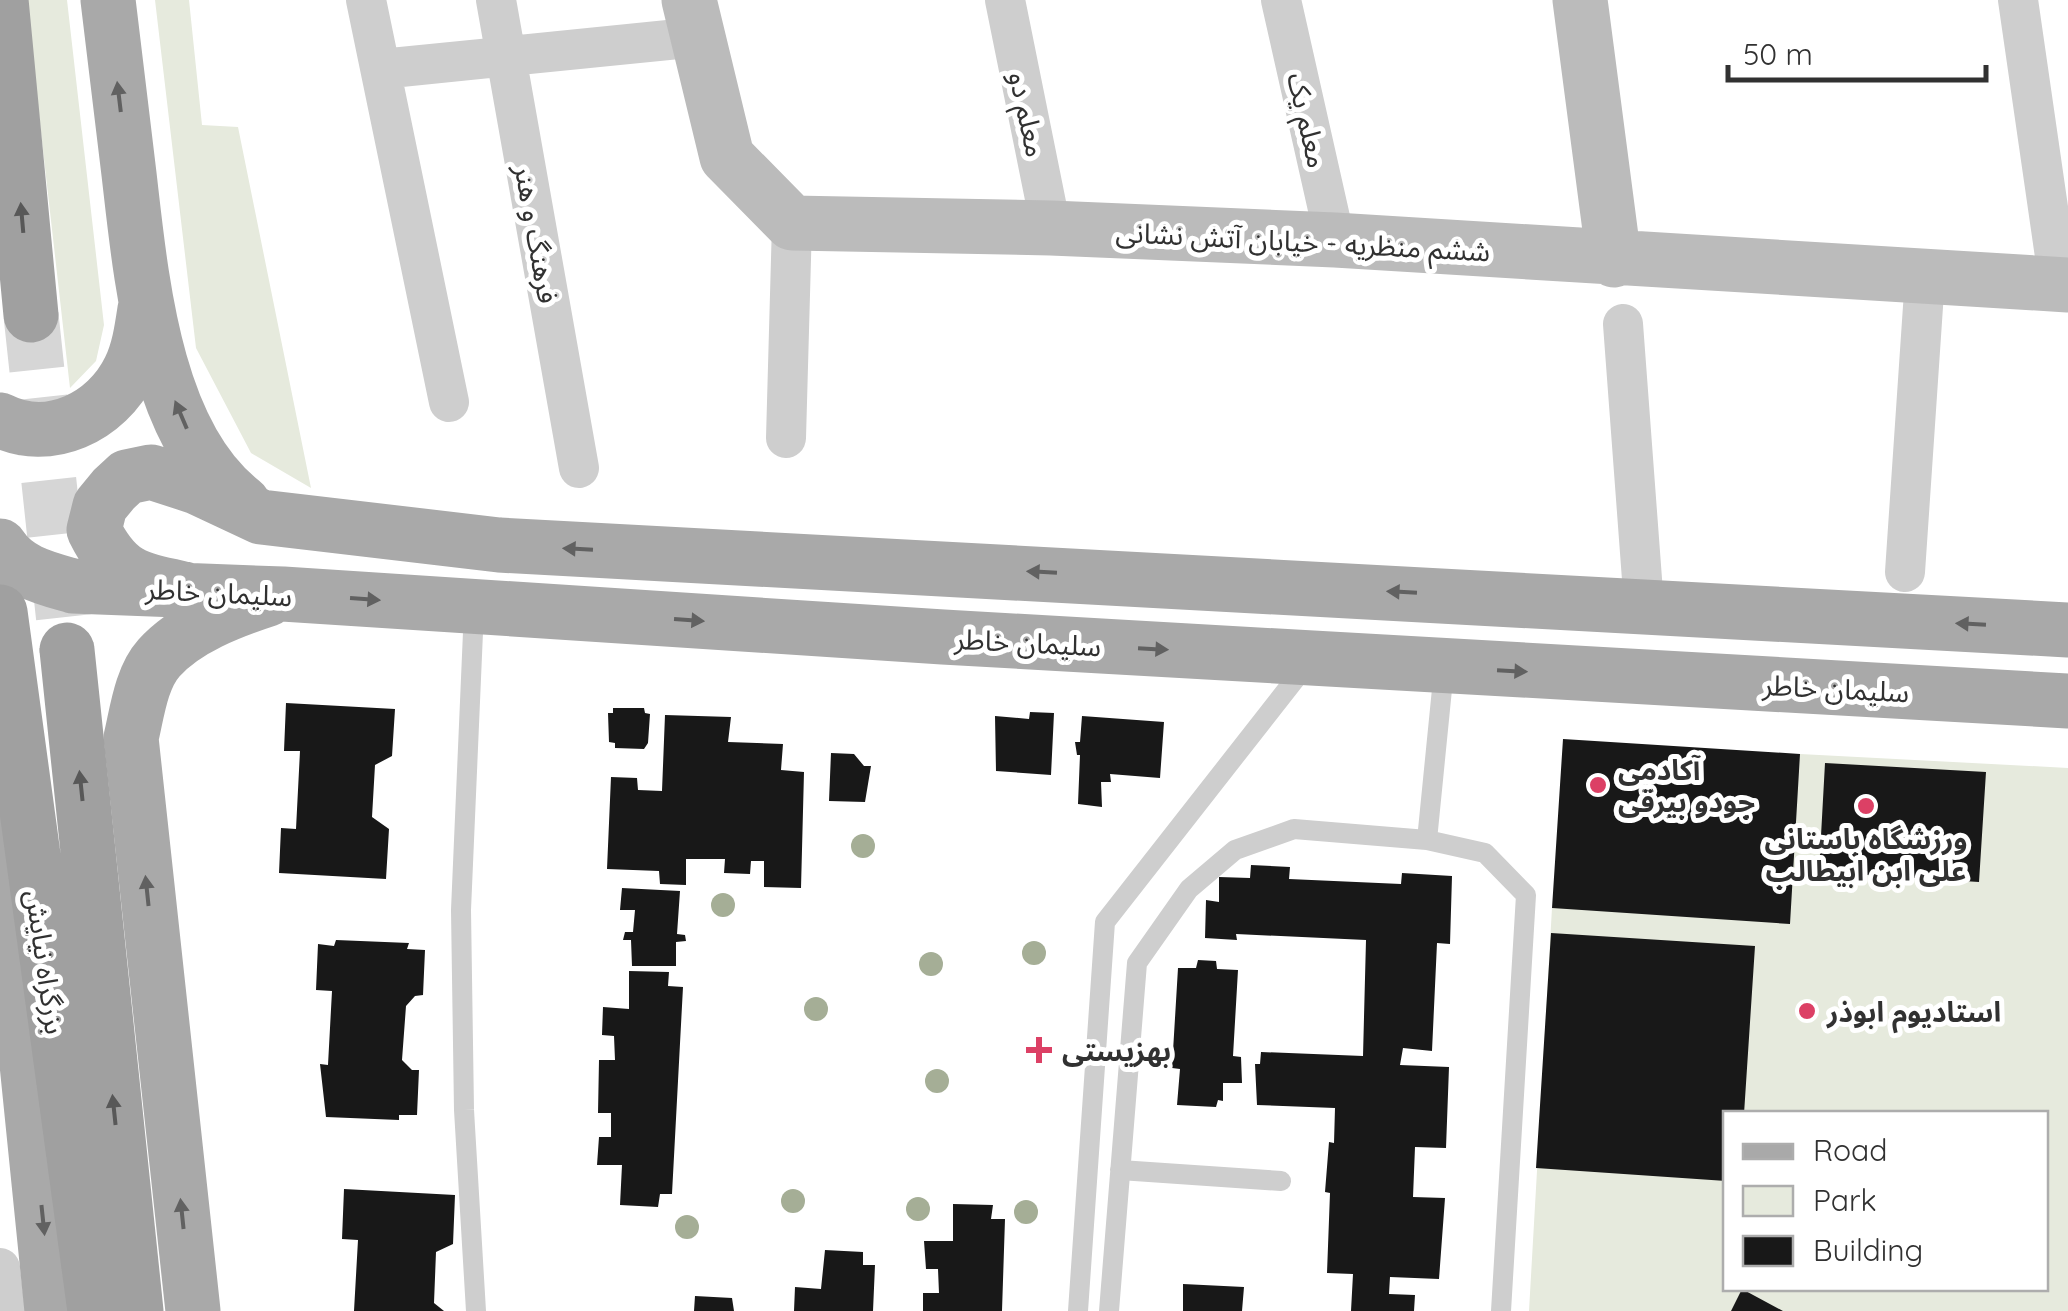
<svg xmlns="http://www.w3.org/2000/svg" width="2068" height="1311" font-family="Quicksand,'Noto Sans Arabic',sans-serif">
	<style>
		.green { fill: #e6eadd; fill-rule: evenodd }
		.building { fill: #181818 }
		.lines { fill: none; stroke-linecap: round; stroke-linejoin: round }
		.primary-tunnel { stroke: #d6d6d6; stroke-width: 55; stroke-dasharray: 55 28; stroke-linecap: butt }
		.service { stroke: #cecece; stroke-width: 20 }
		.minor { stroke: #cecece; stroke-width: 40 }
		.secondary { stroke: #bbb; stroke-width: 55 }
		.primary { stroke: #a9a9a9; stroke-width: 55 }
		.trunk { stroke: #a0a0a0; stroke-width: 55 }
		.tree { fill: #a5ae96 }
		.oneway { fill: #616161 }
		.oneway2 { fill: #585858 }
		.poi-dot { fill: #dc4065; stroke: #fff; stroke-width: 4 }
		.labels { text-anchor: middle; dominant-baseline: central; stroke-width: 10; stroke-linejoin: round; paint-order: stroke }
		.street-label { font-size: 28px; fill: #313131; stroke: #fff }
		.poi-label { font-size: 28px; font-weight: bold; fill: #313131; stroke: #fff; text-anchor: start }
	</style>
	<rect width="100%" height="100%" fill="#fff"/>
	<path class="green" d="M26,0H67L104,325L96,361L70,388Z
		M155,0H189L202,125L238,127L311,488L251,453L196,348Z
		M1800,754L2068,768V1311H1529L1552,908ZM1726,1114H2046V1288H1726Z"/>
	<path class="building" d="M286,703L395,709L392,756L375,765L372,817L389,829L386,879L279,873L281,828L296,829L300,751H284Z
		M613,708H644L645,713L650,714L648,743L644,749L615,748V743L609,742L608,713H613Z
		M1030,712L1054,713L1051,775L996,771L995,716L1029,719Z
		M665,715L731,717L728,742L783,744L781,770L804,772L801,888L764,887V861H751L750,874L724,873L725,859H686V885L660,884L659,871L607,869L611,777L637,778L638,790L662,791Z
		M1082,716L1164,722L1160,778L1110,774L1111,782H1101L1102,807L1078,804L1080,755H1077L1075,742H1080Z
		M1563,739L1800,754L1790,924L1552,908Z
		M831,753L854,754L864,766H871L865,802L829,801Z
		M1825,763L1986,772L1979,882L1819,872Z
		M1251,865L1290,867L1289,879L1401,884L1402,873L1452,876L1450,944L1437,943L1432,1051L1403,1048L1400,1065L1449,1067L1446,1148L1415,1147L1413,1197L1445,1198L1439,1279L1390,1277L1389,1294L1415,1295L1414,1311H1351L1353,1274L1327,1273L1330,1193L1325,1192L1329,1142L1334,1143L1335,1108L1257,1105L1255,1064H1260L1261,1052L1363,1056L1366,940L1236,934L1237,940L1205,938L1206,900L1219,902V877L1250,878Z
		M622,888L680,891L677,934L685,935L686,941L676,942V966H632L631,940H623L625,932H633L635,910H620Z
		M1551,933L1755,946L1744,1114H1726V1181L1536,1168Z
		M336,940L409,943L407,949L425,950L423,995L415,996L406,1006L402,1060L412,1070H419L417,1115H399V1120L326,1117L320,1064L328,1065L332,991L316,990L318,944L334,946Z
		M1198,960L1216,961L1217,969L1238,970L1233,1056L1241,1057L1242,1083H1223V1101L1218,1100L1216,1107L1177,1105L1180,1069L1172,1068L1178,968H1196Z
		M629,971L669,972L668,986L683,987L672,1194H660L658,1207L620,1205L622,1165H597L599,1137H611V1113H598L599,1060H615L614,1036L602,1035L603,1007L629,1009Z
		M344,1189L455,1195L453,1244L436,1252L434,1303L444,1311H354L358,1240L342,1239Z
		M953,1204L993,1205L991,1219H1005L1002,1311H923V1293H939L938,1269H926L924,1241H953Z
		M825,1250L863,1252V1265H875L873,1311H794L795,1287L821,1289Z
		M1183,1284L1244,1287L1242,1311H1183Z
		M1742,1289L1783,1311H1731Z
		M695,1296L732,1298L734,1311H694Z"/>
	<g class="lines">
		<path class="primary-tunnel" d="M31,315L67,650"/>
		<path class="service" d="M474,609L461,910L464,1110L476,1311
			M1427,840L1444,669
			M1120,1170L1281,1181
			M1078,1311L1105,922L1307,664
			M1109,1311L1137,963L1189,889L1235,850L1294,829L1427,840L1485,853L1526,895L1501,1311"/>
		<path class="minor" d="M366,0L449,402
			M496,0L579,468
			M1005,0L1051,228
			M1281,0L1335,240
			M2018,0L2059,284
			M381,69L698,37
			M1623,324L1644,606
			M786,438L792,223
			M1905,572L1925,277
			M0,1268L5,1311"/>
		<path class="secondary" d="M689,0L727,157L792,223L1051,228L1335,240L2068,285
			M1580,0L1614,260"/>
		<path class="primary" d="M108,0C115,58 122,116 129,174C141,277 154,435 243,503
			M0,420C49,445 107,417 130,369C139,351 142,329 145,309
			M0,546C17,572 45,578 73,586L283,594L943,637L2068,701
			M184,589C136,579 117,576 94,530L100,506L114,489L127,477L151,472L197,487L261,517L499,545L2068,630
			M23,819L10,896L52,1311
			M193,1311L131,738C137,713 141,678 159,658C186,628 231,611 268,599"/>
		<path class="trunk" d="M1,0L31,315
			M0,612L95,1311
			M67,650L136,1311"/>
	</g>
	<g class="tree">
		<circle cx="863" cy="846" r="12"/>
		<circle cx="723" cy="905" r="12"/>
		<circle cx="1034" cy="953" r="12"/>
		<circle cx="931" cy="964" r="12"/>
		<circle cx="816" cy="1009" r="12"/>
		<circle cx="937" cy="1081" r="12"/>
		<circle cx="793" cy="1201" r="12"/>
		<circle cx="918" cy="1209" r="12"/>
		<circle cx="1026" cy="1212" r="12"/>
		<circle cx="687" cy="1227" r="12"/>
	</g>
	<defs><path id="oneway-solid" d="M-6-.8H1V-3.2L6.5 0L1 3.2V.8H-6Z" transform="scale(2.5)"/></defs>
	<g class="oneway">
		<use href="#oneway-solid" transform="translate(119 97) rotate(-97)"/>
		<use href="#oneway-solid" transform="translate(181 415) rotate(-113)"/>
		<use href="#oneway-solid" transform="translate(578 549) rotate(-177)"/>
		<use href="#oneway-solid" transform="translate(1042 572) rotate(-177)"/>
		<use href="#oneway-solid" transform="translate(1402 592) rotate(-177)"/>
		<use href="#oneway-solid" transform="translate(365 599) rotate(4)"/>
		<use href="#oneway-solid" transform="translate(689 620) rotate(4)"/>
		<use href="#oneway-solid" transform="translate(1971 624) rotate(-177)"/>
		<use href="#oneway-solid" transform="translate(1153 649) rotate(3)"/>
		<use href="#oneway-solid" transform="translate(1512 671) rotate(3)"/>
		<use href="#oneway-solid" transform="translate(147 891) rotate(-96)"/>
		<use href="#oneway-solid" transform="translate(182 1214) rotate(-96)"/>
		<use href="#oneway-solid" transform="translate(43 1220) rotate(84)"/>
	</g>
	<g class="oneway2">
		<use href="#oneway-solid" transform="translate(22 218) rotate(-95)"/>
		<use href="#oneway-solid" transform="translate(81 786) rotate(-96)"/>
		<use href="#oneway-solid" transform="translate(114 1110) rotate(-96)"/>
	</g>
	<g class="poi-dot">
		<circle cx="1598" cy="785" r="10"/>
		<circle cx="1866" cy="806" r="10"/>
		<circle cx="1807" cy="1011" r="10"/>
		<path d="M1034 1035h10v10h10v10h-10v10h-10v-10h-10v-10h10z"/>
	</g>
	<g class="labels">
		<g class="street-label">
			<text transform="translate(1028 114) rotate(78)">معلم دو</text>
			<text transform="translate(1308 120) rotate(77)">معلم یک</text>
			<text transform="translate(537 234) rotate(80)">فرهنگ و هنر</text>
			<text transform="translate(1303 241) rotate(3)">ششم منظریه - خیابان آتش نشانی</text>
			<text transform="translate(219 592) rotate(3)">سلیمان خاطر</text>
			<text transform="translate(1028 642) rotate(3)">سلیمان خاطر</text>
			<text transform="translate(1836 688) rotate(3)">سلیمان خاطر</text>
			<text transform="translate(46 962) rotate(82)">بزرگراه نیایش</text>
		</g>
		<g class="poi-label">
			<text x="1618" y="769">آکادمی<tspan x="1618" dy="32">جودو بیرقی</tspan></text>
			<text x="1866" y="838" text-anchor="middle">ورزشگاه باستانی<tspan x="1866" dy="32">علی ابن ابیطالب</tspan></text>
			<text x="1827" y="1011">استادیوم ابوذر</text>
			<text x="1062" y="1050">بهزیستی</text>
		</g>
	</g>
	<rect x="1723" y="1111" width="325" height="180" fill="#ffffff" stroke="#adadad" stroke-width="2.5"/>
	<rect x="1743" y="1144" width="50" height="15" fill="#a9a9a9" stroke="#adadad" stroke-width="2.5"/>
	<text x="1813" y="1161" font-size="30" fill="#313131">Road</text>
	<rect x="1743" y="1186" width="50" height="30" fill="#e6eadd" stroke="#adadad" stroke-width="2.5"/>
	<text x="1813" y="1211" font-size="30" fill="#313131">Park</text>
	<rect x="1743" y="1236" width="50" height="30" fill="#181818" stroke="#adadad" stroke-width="2.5"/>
	<text x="1813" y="1261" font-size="30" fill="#313131">Building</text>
	<path d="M1728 65v15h258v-15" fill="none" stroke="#313131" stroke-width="5"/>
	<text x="1743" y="65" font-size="30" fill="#313131" stroke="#ffffff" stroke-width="8" paint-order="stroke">50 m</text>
</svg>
